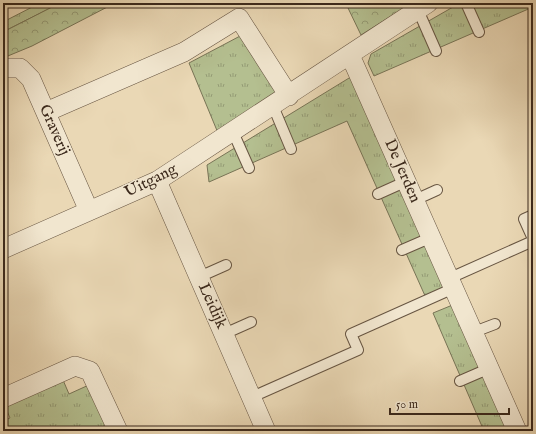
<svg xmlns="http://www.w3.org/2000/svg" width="536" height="434" font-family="'IM FELL English',serif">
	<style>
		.grass { fill: url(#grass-tufts); stroke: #787456 }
		.forest { fill: url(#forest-crowns); stroke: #787456 }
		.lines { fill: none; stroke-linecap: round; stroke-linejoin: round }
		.lane-casing { stroke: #675542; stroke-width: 12 }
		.street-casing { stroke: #675542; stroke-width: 20 }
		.lane { stroke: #f1e6cf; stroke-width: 10 }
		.street { stroke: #f1e6cf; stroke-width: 19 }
		.labels { text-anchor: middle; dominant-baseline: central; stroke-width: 3; stroke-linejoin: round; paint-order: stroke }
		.street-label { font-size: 16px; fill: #3b291c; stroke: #f1e6cf }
	</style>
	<defs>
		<pattern id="grass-tufts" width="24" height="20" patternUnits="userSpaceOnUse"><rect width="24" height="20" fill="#b4bf90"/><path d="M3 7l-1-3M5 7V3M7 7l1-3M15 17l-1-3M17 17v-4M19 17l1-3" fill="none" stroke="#949b75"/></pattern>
		<pattern id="forest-crowns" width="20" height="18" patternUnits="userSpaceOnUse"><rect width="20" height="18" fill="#b4bf90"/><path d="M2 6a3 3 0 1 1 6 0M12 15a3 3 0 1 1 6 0" fill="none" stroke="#949b75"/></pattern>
	</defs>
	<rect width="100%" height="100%" fill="#ead8b5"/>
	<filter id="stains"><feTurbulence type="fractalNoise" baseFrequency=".005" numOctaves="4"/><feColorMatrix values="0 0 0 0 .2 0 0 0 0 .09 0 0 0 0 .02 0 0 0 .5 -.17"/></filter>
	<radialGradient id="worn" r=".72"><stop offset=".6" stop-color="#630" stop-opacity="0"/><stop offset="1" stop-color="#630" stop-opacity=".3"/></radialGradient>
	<path class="grass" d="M40,3H60L3,32V22Z
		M460,3H533V7L374,76L368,63L371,54Z
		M242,35L277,94L218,133L189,63Z
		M354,75L448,288L426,298L347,121L209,182L207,165Z
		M455,304L510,431H484L433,313Z
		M63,380L69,394L91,384L113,431H3V421L10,418L5,406Z"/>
	<path class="forest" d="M60,3H115L32,46L3,58V32Z
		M358,3H412L361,35L348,8Z"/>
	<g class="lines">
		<defs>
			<path id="lane" d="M466,3L479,32
				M418,10L436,51
				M273,106L291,149
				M233,132L249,168
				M378,194L407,181
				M415,200L437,190
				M533,215L524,219L533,239
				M402,250L432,237
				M199,277L226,265
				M450,278L533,241
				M474,332L495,324
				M224,334L251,322
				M460,381L490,368
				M252,397L358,350L351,334L454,288"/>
			<path id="street" d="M350,55L517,431
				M3,68H20L31,79L89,211
				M46,112L184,52L239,18L289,96
				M157,181L266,431
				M3,249L157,181L428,3
				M3,398L75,366L90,371L118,431"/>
		</defs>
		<use href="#lane" class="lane-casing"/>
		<use href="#street" class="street-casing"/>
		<use href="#lane" class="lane"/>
		<use href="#street" class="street"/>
	</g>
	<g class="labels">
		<g class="street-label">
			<text transform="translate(54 130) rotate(66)">Graverij</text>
			<text transform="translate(402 171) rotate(66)">De Jerden</text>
			<text transform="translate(151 181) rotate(-27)">Uitgang</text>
			<text transform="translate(212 306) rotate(66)">Leidijk</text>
		</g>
	</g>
	<rect width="536" height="434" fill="none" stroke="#ead8b5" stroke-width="16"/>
	<rect x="4" y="4" width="528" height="426" fill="none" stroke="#3b291c" stroke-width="2"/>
	<rect x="8" y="8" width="520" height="418" fill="none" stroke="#3b291c"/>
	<path d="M390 408v6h119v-6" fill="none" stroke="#3b291c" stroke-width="2"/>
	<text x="396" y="408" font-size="12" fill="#3b291c" stroke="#f1e6cf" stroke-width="3" paint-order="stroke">50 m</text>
	<rect width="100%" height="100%" filter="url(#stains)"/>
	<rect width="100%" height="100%" fill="url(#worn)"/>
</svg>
